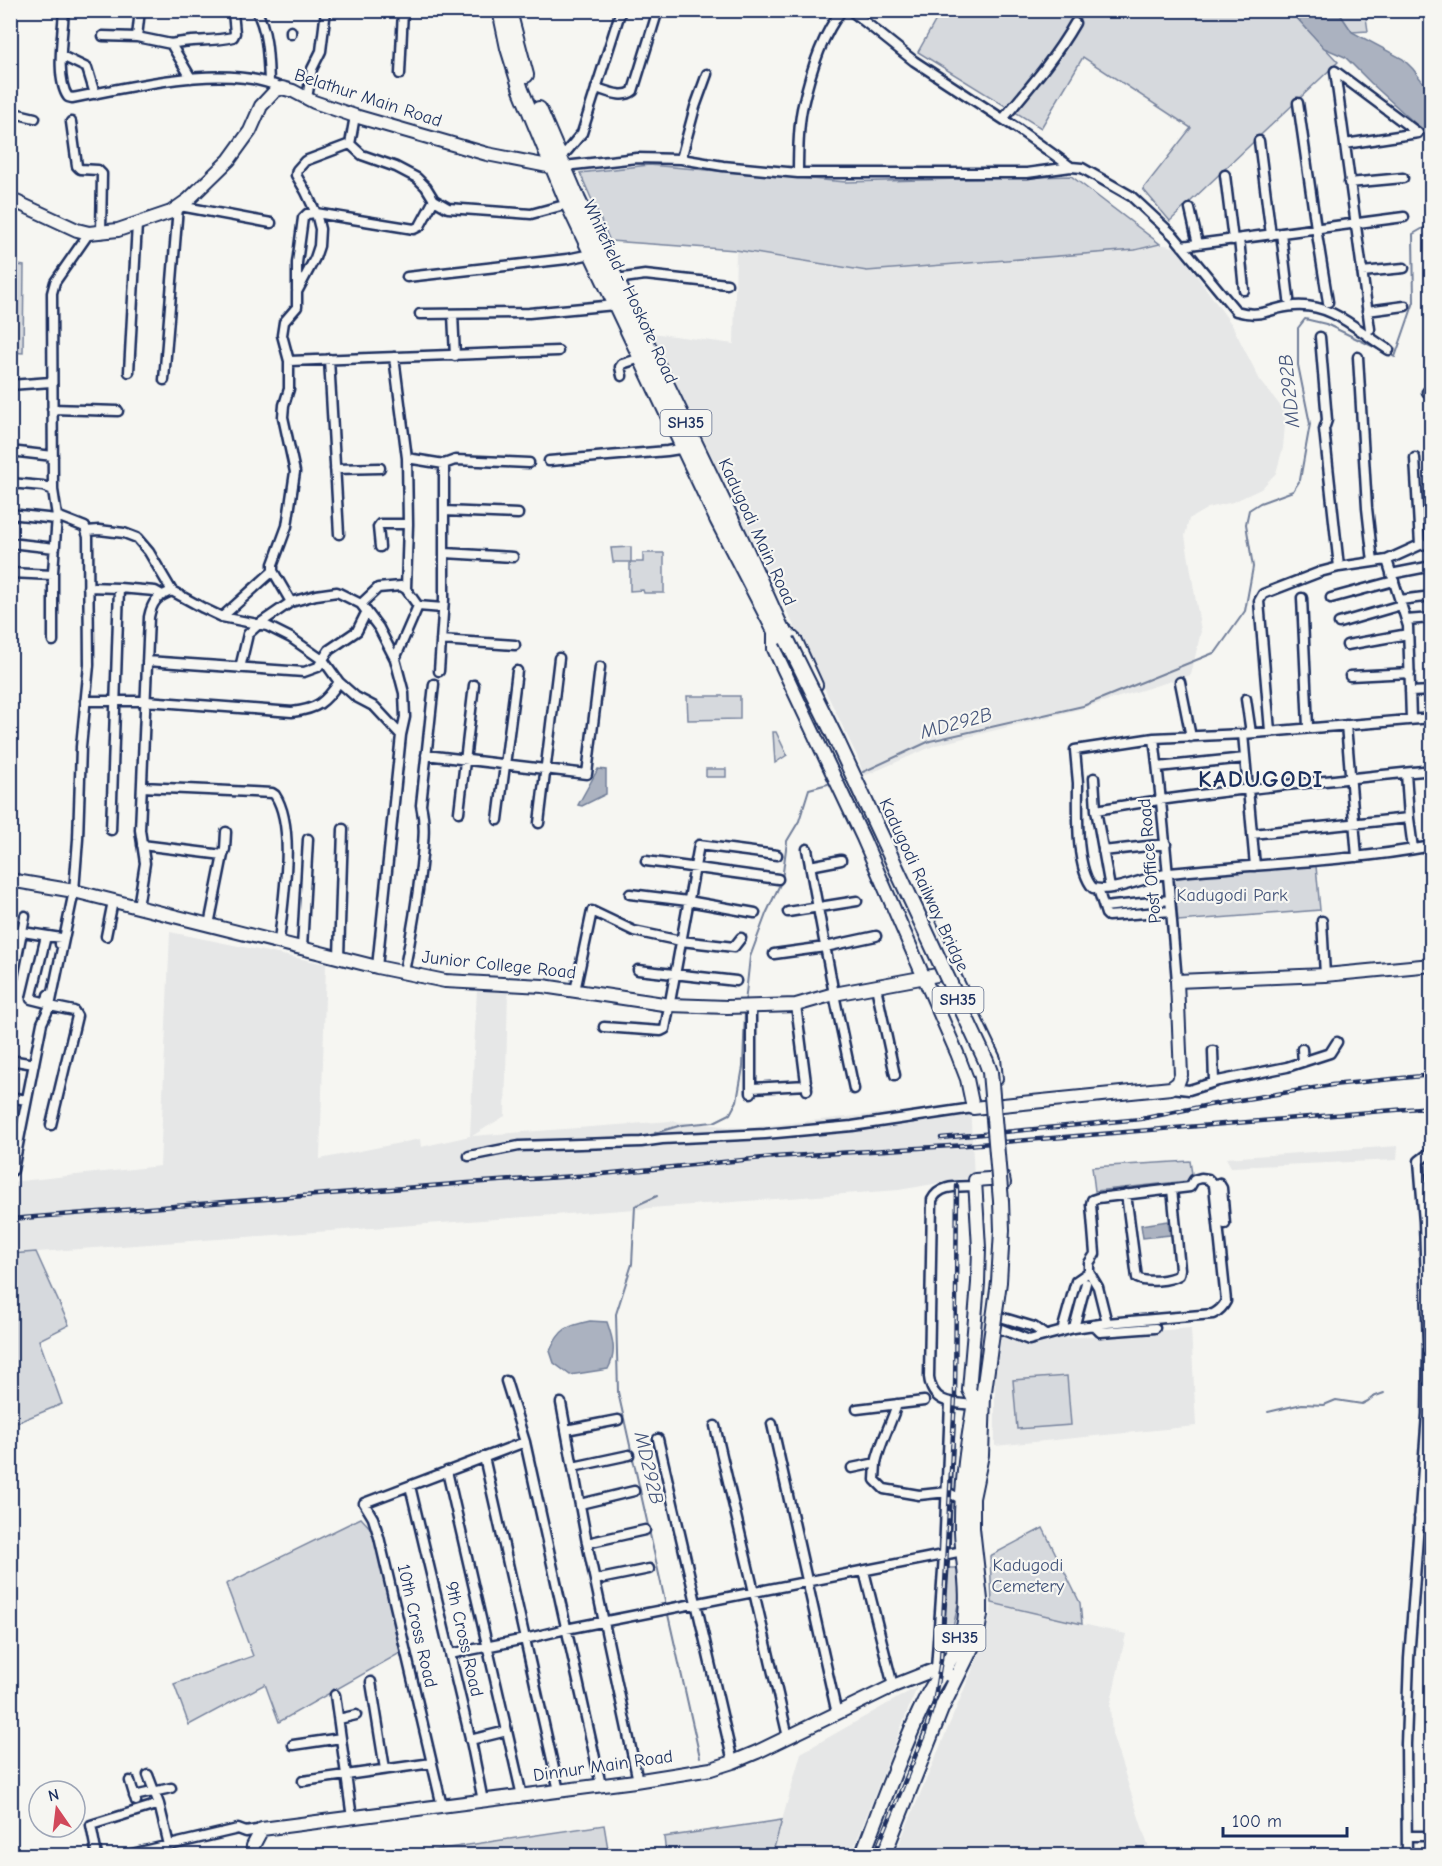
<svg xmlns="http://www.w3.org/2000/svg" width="1442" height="1866" font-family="'Comic Neue',sans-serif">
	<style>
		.built { fill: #e6e7e7 }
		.green { fill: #d6d9dd; stroke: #78849e; stroke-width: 1.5 }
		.water { fill: #abb2c0; stroke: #717e99; stroke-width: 1.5 }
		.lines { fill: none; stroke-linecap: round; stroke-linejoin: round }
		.stream { stroke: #717e99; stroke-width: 2 }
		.street-casing { stroke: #1b2f5e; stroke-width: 13 }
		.secondary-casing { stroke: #1b2f5e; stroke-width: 16 }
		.primary-casing { stroke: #1b2f5e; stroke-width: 18 }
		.street { stroke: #f6f6f2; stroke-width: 8 }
		.secondary { stroke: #f6f6f2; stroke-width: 12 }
		.primary { stroke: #f6f6f2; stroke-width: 14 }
		.rail-casing { stroke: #1b2f5e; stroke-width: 4.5 }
		.rail { stroke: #f6f6f2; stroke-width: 2; stroke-dasharray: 7; stroke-linecap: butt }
		.primary-bridge-casing { stroke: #1b2f5e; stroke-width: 18; stroke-linecap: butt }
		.primary-bridge { stroke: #f6f6f2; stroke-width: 14 }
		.labels { text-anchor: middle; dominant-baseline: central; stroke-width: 4.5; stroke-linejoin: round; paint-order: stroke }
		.shield { fill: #f6f6f2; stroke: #5d6b8a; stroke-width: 1.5 }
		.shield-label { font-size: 16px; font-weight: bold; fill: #1b2f5e }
		.street-label { font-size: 18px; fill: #1b2f5e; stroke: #f6f6f2 }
		.park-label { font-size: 18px; fill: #405177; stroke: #f6f6f2 }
		.water-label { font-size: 20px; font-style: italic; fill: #46567b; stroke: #f6f6f2 }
		.district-label { font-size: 24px; font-weight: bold; letter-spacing: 1.5px; fill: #1b2f5e; stroke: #f6f6f2 }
	</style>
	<rect width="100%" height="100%" fill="#f6f6f2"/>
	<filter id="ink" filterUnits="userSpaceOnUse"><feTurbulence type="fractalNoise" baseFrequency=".0167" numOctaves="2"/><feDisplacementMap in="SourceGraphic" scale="12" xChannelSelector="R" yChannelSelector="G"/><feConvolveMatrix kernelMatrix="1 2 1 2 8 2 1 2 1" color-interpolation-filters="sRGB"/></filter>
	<g filter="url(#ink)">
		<path class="built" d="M1160,244L1174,247L1187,262L1232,325L1260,380L1286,413L1283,448L1276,473L1261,489L1233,502L1208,508L1189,519L1185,536L1201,631L1191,675L1080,709L936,745L864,776L858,758L652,333L734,344L736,250L867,271L1135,250Z
			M170,932L326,964L320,1159L420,1139L421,1147L470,1136L477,988L508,990L505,1116L472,1136L671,1121L744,1128L970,1104L974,1177L899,1190L11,1254V1182L160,1166Z
			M1398,1146L1397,1160L1231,1167L1226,1158Z
			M1191,1328L1196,1426L995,1446V1333L1019,1342Z
			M992,1603L1126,1634L1110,1706L1112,1734L1151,1855L894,1856L979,1654L991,1615Z
			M917,1687L851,1855L772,1856L801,1753Z"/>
		<path class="green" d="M1294,10L1295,16L1338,62L1170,221L1143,189L1191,128L1083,57L1041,128L918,52L941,11Z
			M1338,11H1365L1368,31L1352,32Z
			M649,165L846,182L1071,176L1160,244L1135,250L867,271L736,250L610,241L580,173Z
			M11,264L24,266L23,353L11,352Z
			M631,547V562H643V553H664V593H644L643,590L630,591V562H613L611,548Z
			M687,696H740V719L688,720Z
			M773,732H776L787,755L775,763Z
			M706,769H726V777H706Z
			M1316,866L1320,910L1178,921L1174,877Z
			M1426,1156H1431V1267V1255Z
			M1190,1161L1192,1174L1187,1181L1095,1191L1092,1167Z
			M36,1252L69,1325L39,1340L62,1404L11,1425V1254Z
			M1067,1376L1071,1425L1017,1429L1013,1380Z
			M361,1518L373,1531L402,1652L279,1722L265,1684L189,1725L174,1684L253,1656L226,1584Z
			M1043,1528L1080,1603L1082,1624L992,1603L990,1556Z
			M946,1568H957C964,1588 956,1615 951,1634L941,1633Z
			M782,1820L772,1855H666L664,1837Z
			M604,1825L609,1855H401Z"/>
		<path class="water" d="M1294,11H1338L1352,32L1403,59L1413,69L1431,93V138L1371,83L1345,57L1324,48L1295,16Z
			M598,769L606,770V794L582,806L578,805Z
			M1168,1221L1170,1235L1143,1238L1141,1225Z
			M590,1321L607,1322C613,1339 617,1353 608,1369L570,1375L554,1363L550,1351C560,1328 567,1326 590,1321Z"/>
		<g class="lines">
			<path class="stream" d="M863,772L930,741L1083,706L1216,652L1245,611L1253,567L1246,524L1249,510L1260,503L1293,491L1300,480L1310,424L1298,365V328L1305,319L1326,324L1395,357L1414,302L1413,234L1432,223
				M745,1003L750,957L766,914L782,880L787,841L799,821L809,789L828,784
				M655,1133L682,1125L714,1122L730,1114L737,1101L743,1067L745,1012
				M657,1196L635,1206L632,1264L616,1314L618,1392L700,1757
				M1268,1412L1302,1404L1324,1405L1336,1400L1362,1404L1368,1401L1373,1397L1384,1393"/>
			<defs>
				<path id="street" d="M64,10C63,33 55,79 68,97L72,98C132,87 226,62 282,88
					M256,10C268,31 268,59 269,82
					M850,10L914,61L1018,129L1071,167L1082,168L1131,196L1174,236L1236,311C1264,319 1270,307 1294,306C1334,303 1357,331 1389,350
					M291,34V31
					M103,36L137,37L171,44L191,78
					M137,37L140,10
					M171,44C191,39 212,42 233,37L235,33L233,12
					M62,56L87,68L95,94
					M400,74L403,10
					M596,88C607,91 623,99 633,91L658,10
					M307,98L312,69L321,51L326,10
					M1298,103L1316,228L1328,302
					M10,112L35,118
					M1003,119C1029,88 1055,58 1075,23
					M71,122L77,166L80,169L98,170L102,174L101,233
					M1259,141L1271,235
					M350,144L362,155L396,167L417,178L426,187L434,200L448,208L531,214L568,204
					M1345,144L1418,133L1335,71L1370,329
					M560,156L567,151L582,133L621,10
					M681,159L695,107L707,74
					M564,166L637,158L681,159L723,166L798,173H1027L1071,167
					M798,173C798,152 798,130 802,109C809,77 822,35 842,10
					M1225,175L1233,240
					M1349,183L1403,178
					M180,206L271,223
					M1190,209L1198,244
					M1281,233L1289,299
					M1239,239L1244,290
					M1182,246L1404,217
					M1362,272L1404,268
					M407,277L567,259L591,254
					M616,279L645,275L727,284
					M297,290V263L303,218L307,214L316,213L306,192L296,175L297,170L305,161L350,144L355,116
					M1367,311L1405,306
					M420,314L529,313L615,305
					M453,314L455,356
					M1320,337L1327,420L1324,429L1339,567
					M394,357L407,458L408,524L406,589
					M1358,357L1367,508L1373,562
					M329,359L339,534
					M289,361L558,351
					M129,372L137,224
					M622,376L620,367L622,364L641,358
					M164,380L178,207
					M10,385L51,382
					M1427,392H1432
					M52,409L118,411
					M10,451L53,456
					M407,458L444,464V599L439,671
					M549,461L667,451L686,448
					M444,464L455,460L529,463
					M335,469L380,468
					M10,483L43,486L53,490
					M444,511L518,514
					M10,514L56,519
					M87,531L99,530L124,533L137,538L149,552L172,591L203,608L222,617L267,626L291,638L324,661L339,682L356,697L375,707L401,735L377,967
					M10,543L55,548
					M1420,545L1432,543
					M380,547L378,527L380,524H408
					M445,553L513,557
					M10,573L53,575
					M1391,574L1432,566
					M88,587L119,588L111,830
					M119,588L155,591L162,595
					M1302,598L1308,727
					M1331,598L1394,581
					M1400,600L1432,596
					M291,602L273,571V564L287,526L295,472L283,417L284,405L289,389V361L282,335L284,322L297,307V292L315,258L319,246L320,229L316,213L414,229L420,226L434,200
					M361,604L378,588L401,586L406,589L418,606L443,608
					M222,617L273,571
					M1406,620L1432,618
					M1339,623L1401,605
					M441,640L515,645
					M53,641V572L57,516L53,490L52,293L55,282L89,233
					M1347,645L1408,634
					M395,659L418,606
					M147,661L304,672L318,667L329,650L357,631L366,613
					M240,668L248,634L259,624L291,602L316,595L337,592L361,604L379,628L395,659L404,693L405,717L401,735
					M1350,676L1410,673
					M1180,682L1191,737
					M1410,692L1432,691
					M1246,699L1251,733
					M85,701H146L292,712C317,709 325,703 339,682
					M1432,718L1243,734L1154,738L1075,750C1076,761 1077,772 1078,783C1078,810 1075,868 1093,888C1114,893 1148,876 1170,873C1257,864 1345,862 1432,846
					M1411,719L1408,626L1387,560L1420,545L1415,458
					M1346,725L1357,857
					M1270,731L1259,601L1263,594L1320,572L1339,567L1387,560
					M1243,734L1255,866
					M1154,738C1164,819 1170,900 1177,981
					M426,755L587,774L600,667
					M1158,767L1245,758
					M1094,778L1096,810
					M142,787L272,793L275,795C297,828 282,904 279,943
					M459,812L474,685
					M1409,818L1413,849
					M498,820L517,671
					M539,823L559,658
					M1252,834L1409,818L1406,773
					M142,845L223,855
					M807,849L834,994L854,1089
					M1103,851L1166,844
					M646,861L778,879
					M810,866L841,860
					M1110,888L1096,810C1207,791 1319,782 1432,770
					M1098,889L1106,914L1108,916L1171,911
					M630,894L688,901L755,913
					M138,907L145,863L140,830L149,617C152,602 157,596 172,591
					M1104,907L1170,900
					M788,912L857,901
					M1322,921L1325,975
					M209,925L223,855L225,849L226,832
					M10,930L61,938L60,944
					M46,936L31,999L47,1003L48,995
					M106,936L113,901
					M302,948L308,839
					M774,954L825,947L876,936
					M339,957L343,829
					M638,970L736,981
					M404,972C411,937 417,902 421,866C423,845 426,826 421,805L434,684
					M876,987L895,1075
					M575,991L592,911L634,931L681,941L734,947L741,938
					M10,993L25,916
					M796,1005L807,1090
					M50,1006L74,1011L77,1016L51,1125
					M751,1006V1093
					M604,1027L661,1031L665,1029L699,845L777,855
					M1302,1049L1303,1062
					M1213,1051L1214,1082
					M10,1060L34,1064
					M752,1088L807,1085
					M1171,1088L1189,1090L1218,1081L1287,1067L1330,1053L1337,1042
					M10,1097L26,1100
					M469,1156L519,1146L641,1142L662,1139L765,1134L852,1126L973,1108
					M10,1172L13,1170L42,1023L50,1006L74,891L78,839L81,747L89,665L88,537L85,527L57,516
					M1201,1178L1208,1179L1214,1185L1226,1301C1223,1307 1219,1311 1213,1314L1107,1323L1098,1287L1089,1272V1263L1095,1254L1091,1204L1092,1200L1098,1198L1190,1187L1194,1180Z
					M1214,1185L1219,1183L1222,1188L1225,1224
					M1126,1194L1137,1278C1147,1283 1169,1281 1179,1275L1180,1269L1172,1189
					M997,1316L1034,1327L1045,1335
					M1093,1325L1100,1332L1155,1328
					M996,1327L1029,1340L1074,1328L1107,1323
					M1074,1328L1086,1283
					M1062,1331L1076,1281L1089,1272
					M506,1381L525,1442L601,1785
					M561,1403L587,1543L638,1781
					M974,1405C952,1403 932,1404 929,1377L932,1200C940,1184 959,1187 975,1186
					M857,1409L924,1401
					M772,1424L837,1714
					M715,1426L788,1737
					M566,1430L618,1420
					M658,1439L733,1762
					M484,1457L525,1639L566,1629L968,1550
					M876,1463L875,1480L884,1489L919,1495L947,1492L963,1500
					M573,1467L629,1455
					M852,1468L876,1463C880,1443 891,1424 897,1404
					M447,1471L522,1796
					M410,1486L472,1746L483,1801
					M580,1504L634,1491
					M1419,1517L1432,1518
					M587,1543L645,1530
					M864,1571L893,1686
					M595,1580L649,1569
					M450,1654L525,1639L559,1791
					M936,1669L944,1555L950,1403
					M371,1682L385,1769
					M335,1695L352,1818
					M339,1719L356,1715
					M470,1740L507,1731
					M293,1745L341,1738
					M148,1775L159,1804
					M130,1781L136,1801
					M303,1781L432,1763
					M134,1796L171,1788
					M442,1806L379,1537L373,1518L364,1503L525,1442
					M1407,1836H1432
					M97,1856L91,1825L159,1804L169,1845
					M123,1856L238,1829L246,1832L262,1829
					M1407,1856L1406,1744L1409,1659L1427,1414L1428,1347L1424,1222L1419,1161L1432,1151"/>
				<path id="secondary" d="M10,199L77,230L89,233L118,230L171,212L188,200L229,160L250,131L261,106L275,91L282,88L293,91L314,102L355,116L487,154L553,167L561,166
					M782,628L796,641L816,685
					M774,631V649L863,838L957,1053L967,1079L973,1108L1171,1088L1178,1083L1181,1075L1177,981L1325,975L1432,965
					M10,880L74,891L377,967L445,981L543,986L670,1005L727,1007L796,1005L834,994L953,972
					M921,906L994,1059L996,1079
					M975,1402L969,1390L978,1283L979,1248L975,1180L1003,1178L1004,1183
					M252,1856L253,1846L262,1829L635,1781L711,1769L733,1762L757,1752L893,1686L936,1669L942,1670L949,1675"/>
				<path id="primary" d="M500,10L508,48L521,90L568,204L717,519L782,645
					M510,15L526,75
					M539,109L578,200L740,537L782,630
					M862,1856C882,1805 900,1752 924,1703C936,1677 957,1655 964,1627C971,1594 963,1563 962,1531C961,1485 969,1437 977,1391
					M883,1856L941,1709L976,1638L980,1615V1600L972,1528V1498L981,1455L983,1396"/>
			</defs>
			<use href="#street" class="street-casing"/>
			<use href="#secondary" class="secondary-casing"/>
			<use href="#primary" class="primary-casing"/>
			<use href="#street" class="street"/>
			<use href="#secondary" class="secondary"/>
			<use href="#primary" class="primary"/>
			<defs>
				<path id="rail" d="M941,1138L1141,1119L1209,1105L1332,1085L1432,1075
					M10,1219L468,1183L592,1175L774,1157L967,1145L1432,1107
					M874,1856L924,1735L934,1703L941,1660L955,1396L957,1186"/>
			</defs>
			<use href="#rail" class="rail-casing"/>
			<use href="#rail" class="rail"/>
			<defs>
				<path id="primary-bridge" d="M787,640L838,743L986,1061L990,1072L1001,1201L1002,1230L999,1282L984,1391"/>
			</defs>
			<use href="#primary-bridge" class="primary-bridge-casing"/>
			<use href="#primary-bridge" class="primary-bridge"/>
		</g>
	</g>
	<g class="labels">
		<g class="shield">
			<rect x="660.5" y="410" width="51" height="26" rx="4.5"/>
			<rect x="932.5" y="987" width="51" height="26" rx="4.5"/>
			<rect x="934.5" y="1625" width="51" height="26" rx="4.5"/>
		</g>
		<g class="shield-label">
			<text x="686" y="423">SH35</text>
			<text x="958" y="1000">SH35</text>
			<text x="960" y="1638">SH35</text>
		</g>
		<g class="street-label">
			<text transform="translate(368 98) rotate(18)">Belathur Main Road</text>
			<text transform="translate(630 292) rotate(65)">Whitefield - Hoskote Road</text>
			<text transform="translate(757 532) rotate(65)">Kadugodi Main Road</text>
			<text transform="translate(1150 861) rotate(-95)">Post Office Road</text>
			<text transform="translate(924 885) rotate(65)">Kadugodi Railway Bridge</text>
			<text transform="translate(499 965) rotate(6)">Junior College Road</text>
			<text transform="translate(417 1626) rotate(77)">10th Cross Road</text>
			<text transform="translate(464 1639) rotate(77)">9th Cross Road</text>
			<text transform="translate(603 1766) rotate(-8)">Dinnur Main Road</text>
		</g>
		<g class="park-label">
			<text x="1232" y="895">Kadugodi Park</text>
			<text x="1028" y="1565">Kadugodi<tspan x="1028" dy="21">Cemetery</tspan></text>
		</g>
		<g class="water-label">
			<text transform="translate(1289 391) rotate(-96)">MD292B</text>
			<text transform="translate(956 723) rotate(-15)">MD292B</text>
			<text transform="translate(649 1468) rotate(77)">MD292B</text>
		</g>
		<g class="district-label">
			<text x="1261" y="779">KADUGODI</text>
		</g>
	</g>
	<rect width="1442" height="1866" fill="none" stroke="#f6f6f2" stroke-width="36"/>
	<rect x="18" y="18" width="1406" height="1830" fill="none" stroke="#1b2f5e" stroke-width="2" filter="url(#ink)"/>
	<g transform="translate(57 1809) rotate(346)"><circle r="28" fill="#f6f6f2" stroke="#9ea6b7" stroke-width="1.5"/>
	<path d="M0-4.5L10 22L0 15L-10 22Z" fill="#d1495b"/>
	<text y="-9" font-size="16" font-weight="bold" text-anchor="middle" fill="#1b2f5e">N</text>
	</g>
	<path d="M1223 1827v9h124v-9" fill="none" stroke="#1b2f5e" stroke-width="3"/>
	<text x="1232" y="1827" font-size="18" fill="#1b2f5e" stroke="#f6f6f2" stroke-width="4.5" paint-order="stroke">100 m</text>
</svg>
